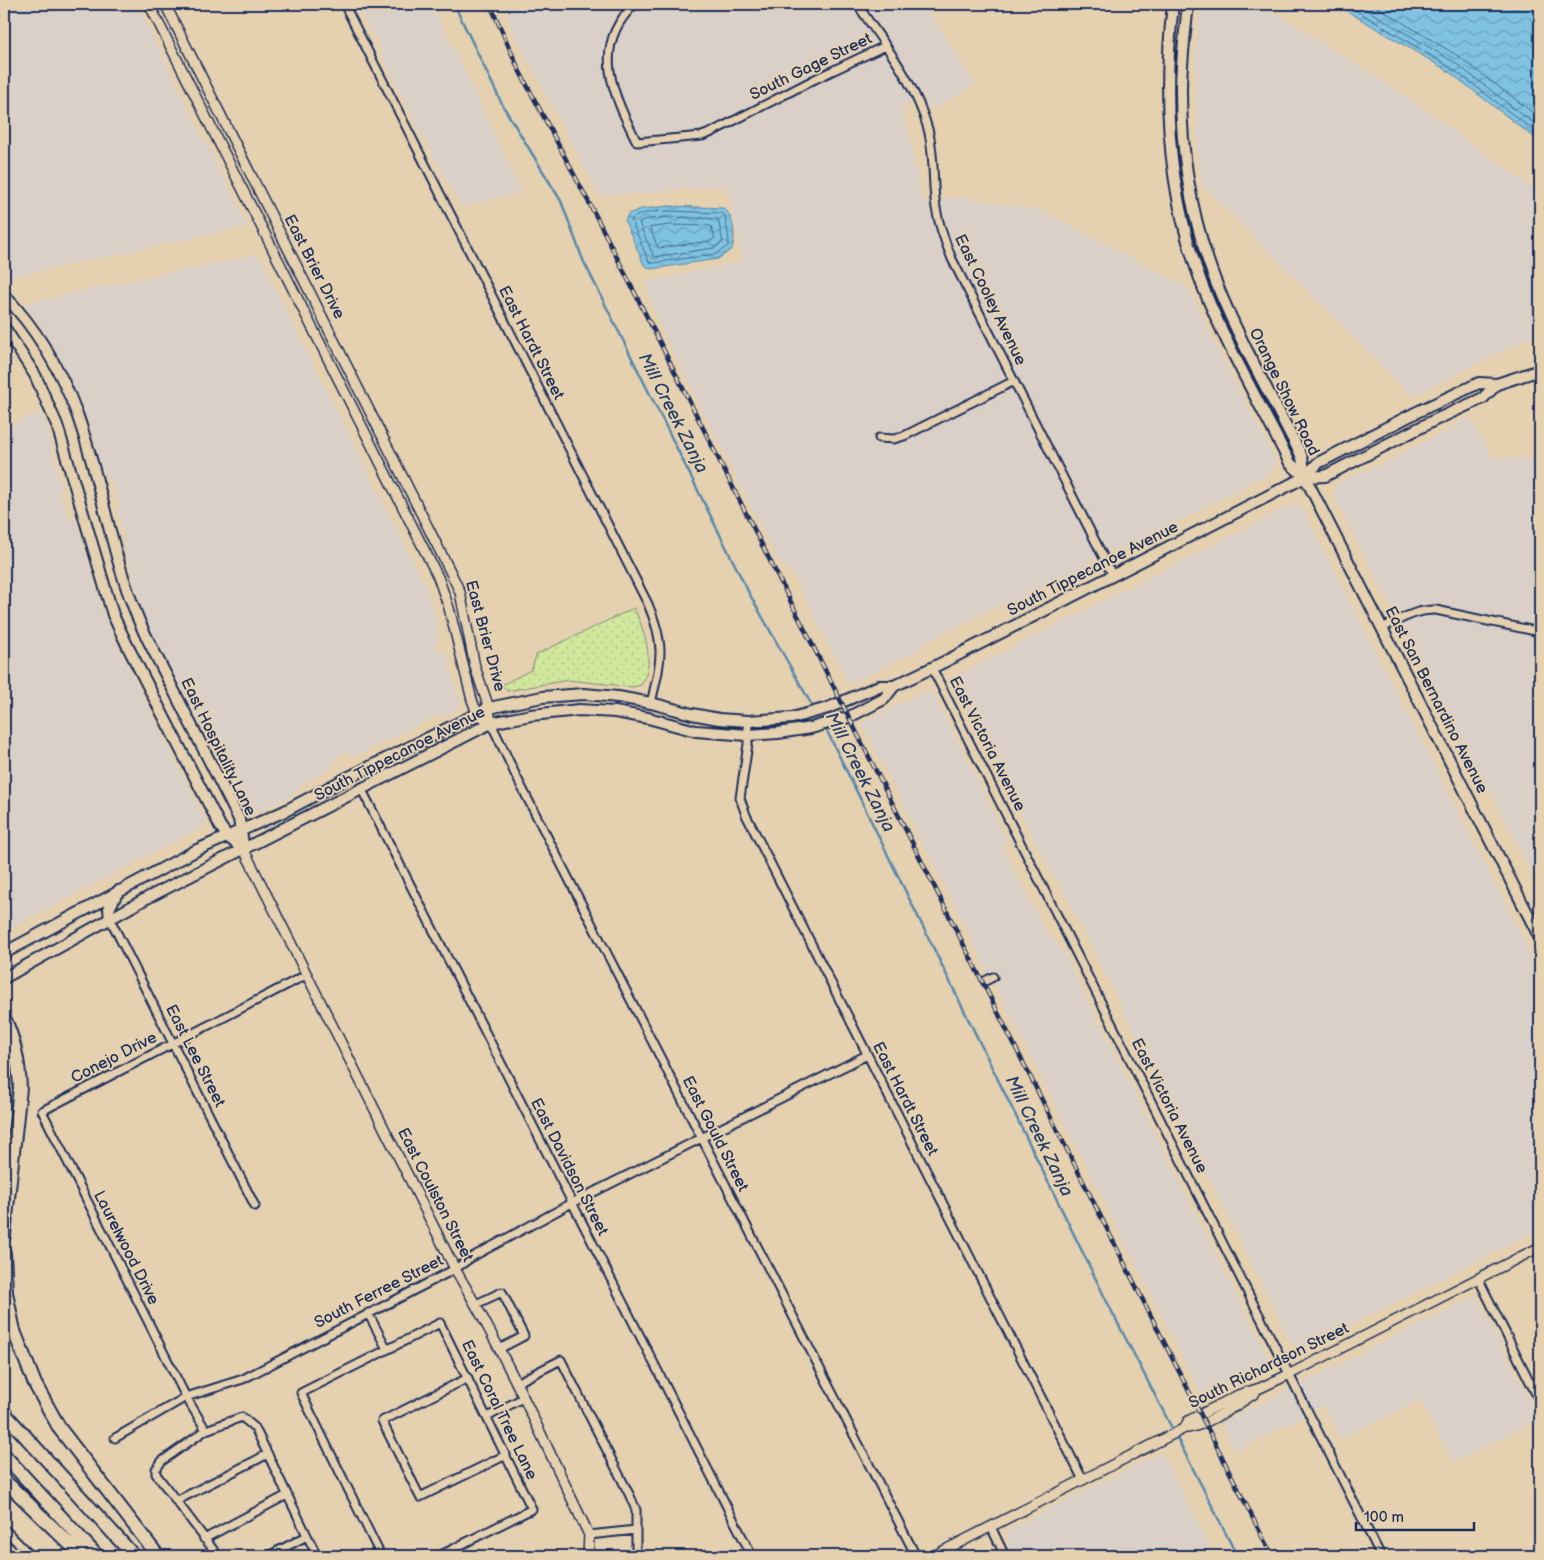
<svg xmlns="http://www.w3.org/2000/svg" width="1544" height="1560" font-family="'Balsamiq Sans',sans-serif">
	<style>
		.built { fill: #dbd0c7 }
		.grass { fill: url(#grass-dots); stroke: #768b7d }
		.water { fill: url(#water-waves); stroke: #5888ad }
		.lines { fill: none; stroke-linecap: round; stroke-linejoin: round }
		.shore { stroke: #436a92; stroke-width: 1 }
		.stream { stroke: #5888ad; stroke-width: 2.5 }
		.minor-casing { stroke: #1b2f5e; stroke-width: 11 }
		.tertiary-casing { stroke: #1b2f5e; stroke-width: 12 }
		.secondary-casing { stroke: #1b2f5e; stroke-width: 14 }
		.motorway-casing { stroke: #1b2f5e; stroke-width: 16 }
		.minor { stroke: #e5d1af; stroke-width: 7 }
		.tertiary { stroke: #e5d1af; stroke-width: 9 }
		.secondary { stroke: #e5d1af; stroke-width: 10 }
		.motorway { stroke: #e5d1af; stroke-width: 12 }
		.rail-casing { stroke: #1b2f5e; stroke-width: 4.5 }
		.rail { stroke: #e5d1af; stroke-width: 2.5; stroke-dasharray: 8; stroke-linecap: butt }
		.labels { text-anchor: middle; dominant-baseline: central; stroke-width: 4; stroke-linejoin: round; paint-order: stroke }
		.street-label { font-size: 16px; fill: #1b2f5e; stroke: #e5d1af }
		.water-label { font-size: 18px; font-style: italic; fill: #253e6b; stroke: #e5d1af }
	</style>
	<defs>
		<pattern id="grass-dots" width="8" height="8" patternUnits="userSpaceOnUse" patternTransform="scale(1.25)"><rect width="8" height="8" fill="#d1e79c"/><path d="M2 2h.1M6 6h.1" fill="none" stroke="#b3c689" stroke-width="1.8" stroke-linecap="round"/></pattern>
		<pattern id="water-waves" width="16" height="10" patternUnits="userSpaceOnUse" patternTransform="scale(1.25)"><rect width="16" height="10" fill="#80c3e1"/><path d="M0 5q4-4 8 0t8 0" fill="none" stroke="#689fba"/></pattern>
	</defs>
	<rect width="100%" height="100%" fill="#e5d1af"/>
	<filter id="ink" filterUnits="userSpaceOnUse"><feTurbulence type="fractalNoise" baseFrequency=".02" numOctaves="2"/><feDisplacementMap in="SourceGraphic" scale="10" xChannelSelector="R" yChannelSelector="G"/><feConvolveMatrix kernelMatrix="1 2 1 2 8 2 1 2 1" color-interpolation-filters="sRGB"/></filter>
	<g filter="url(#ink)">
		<path class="built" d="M4,4H136L248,226L4,279Z
			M356,4H432L523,193L461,207L417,126L378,48L379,44L374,34H371Z
			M503,4H924L976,84L937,108L902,104L923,200L964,197L1044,211L1189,288L1216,346L1276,460L1272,472L1119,552L1111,549L1090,561L1088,565L1013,605L1001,604L931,640L916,652L849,684L791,571L779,562L657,320L645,282L743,261L726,186L599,196L512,30Z
			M1201,4H1263L1415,102L1540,193V332L1412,397L1202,185L1197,149L1195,53Z
			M258,254L427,588L439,631L436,650L446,652L448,654L452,675L461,703L457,710L447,715L434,717L357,756H352L347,752L335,759L332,768L307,781L291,796L253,814L243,809L143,613L123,544V533L117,511L120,504L109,478L104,475L89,423L67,372L47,336L24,304L71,293Z
			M40,411L48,428L55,464L61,482V489L59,494L70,518H75L77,520L100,602L114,638L206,822L205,826L4,932V429Z
			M1470,417L1491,456L1540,460V890L1488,788L1462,748L1403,632L1394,607L1390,606L1333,495L1336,483L1384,463Z
			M1293,504L1303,509L1540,971V1229L1302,1350L1292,1344L1094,952L1056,877L1052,875L955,685L961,673Z
			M925,691L933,693L960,745L1008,842L1002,846L1044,928L1063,951L1272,1364L1202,1396L891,780L862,725L864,721Z
			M1476,1295L1539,1419L1453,1463L1420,1400L1341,1439L1324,1406L1235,1452L1221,1423Z
			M1162,1452L1215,1556H1014L1006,1539L1009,1529Z"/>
		<path class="grass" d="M634,608C644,630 656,663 641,685L633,687L568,680L507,691L502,685L531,670L537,654Z"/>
		<path class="water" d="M1335,4H1540V142L1448,71Z
			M669,206L724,208C734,217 736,237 732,249L718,259L651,269L644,265L625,221L628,214L641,209Z"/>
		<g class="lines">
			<path class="shore" d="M1345,4L1450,67L1540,135
				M1357,4L1454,62L1540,128
				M1372,4L1458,56L1540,118
				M669,211L722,213L725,216L729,241L728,246L716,254L653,263L649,262L631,220C640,211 657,212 669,211Z
				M670,217L718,219L723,242L714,248L654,257L639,223L644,220Z
				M670,225L711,226L715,238L711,241L658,248L650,228Z"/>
			<path class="stream" d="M454,4L503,106L561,201L583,260L749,593L814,709
				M825,727L1110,1308L1206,1494L1237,1556"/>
			<defs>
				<path id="minor" d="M344,4L648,604C666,647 661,660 651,703
					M635,4C589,47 614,96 637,142L702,136L710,133L815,79L885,46
					M857,4C884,44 915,82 928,129C935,155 932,182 936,208C939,226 945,242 952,259L1113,576
					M879,438L894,439L904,436L1014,381
					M1382,628C1400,620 1416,609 1436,610L1540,632
					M932,668L1381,1556
					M748,721V744L740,798L746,815L1083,1480
					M491,723L516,776L916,1556
					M362,790L752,1556
					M110,919L255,1206
					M306,975L42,1111L186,1397L206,1430L242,1417L255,1428L317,1556
					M985,981L993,977
					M1478,1278L1540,1402
					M476,1304L502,1292L524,1336L499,1349
					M368,1313L387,1349
					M468,1378L382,1421L420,1497L506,1455
					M516,1383L561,1360L630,1496L636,1510V1556
					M487,1417L523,1398
					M206,1430L162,1461L156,1469V1474L218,1556
					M115,1438L186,1397L243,1379L455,1269L472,1257L572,1203L867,1055
					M176,1501L268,1454
					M991,1527L1005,1556
					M4,1529L31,1556
					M589,1535L636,1530
					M204,1539L287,1495
					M268,1556L307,1536
					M381,1556L301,1393L440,1323L532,1509L439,1556"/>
				<path id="tertiary" d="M149,4L438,577L449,608L472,700L477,713L491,723
					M165,4L450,571L460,592L475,667L489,708L491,723
					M244,850L455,1269C506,1354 546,1446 589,1535L588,1556
					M1185,1428C1199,1430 1242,1402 1255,1393
					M933,1556L1185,1428L1188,1421L1238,1395L1260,1388L1290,1374L1540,1247"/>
				<path id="secondary" d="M1173,4C1162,100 1168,196 1203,287C1227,347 1261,406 1290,463L1305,477
					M1188,4C1185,33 1181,62 1181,91C1181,155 1192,220 1215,280C1239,341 1273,399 1302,457L1305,477L1540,938
					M4,295C36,328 61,371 77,414C103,486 112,563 144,632L239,819L244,850
					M4,327L35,375L57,425L113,615L128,647L220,826L227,836L244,850
					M1305,477L1325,476L1433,421L1483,398L1497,384
					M110,919L109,909L118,891
					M4,953L197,850L285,811L349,777L489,708L542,697L584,694L618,697L651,703L692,714L719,719L748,721L792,718L828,708L879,686H894L944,662L1305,477L1318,463L1417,412L1479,383L1497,384L1540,370
					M4,978L147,898L491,723L531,715L579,710L615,712L648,718L696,731L748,735L778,733L811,728L849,717L884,699L894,686"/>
				<path id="motorway" d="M4,1018C15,1041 19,1063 20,1088L4,1235
					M4,1253L6,1293L14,1331L35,1384L60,1429L158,1556
					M4,1413L134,1556
					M4,1455L97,1556
					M4,1480L82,1556"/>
			</defs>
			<use href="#minor" class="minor-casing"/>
			<use href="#tertiary" class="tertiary-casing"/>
			<use href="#secondary" class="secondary-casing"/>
			<use href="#motorway" class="motorway-casing"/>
			<use href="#minor" class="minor"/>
			<use href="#tertiary" class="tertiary"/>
			<use href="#secondary" class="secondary"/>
			<use href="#motorway" class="motorway"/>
			<defs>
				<path id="rail" d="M490,4L519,70L597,218L808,636L1272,1556"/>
			</defs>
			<use href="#rail" class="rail-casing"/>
			<use href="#rail" class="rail"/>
		</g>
	</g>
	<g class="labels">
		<g class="street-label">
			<text transform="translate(811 67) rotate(-26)">South Gage Street</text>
			<text transform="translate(314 267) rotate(63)">East Brier Drive</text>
			<text transform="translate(990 300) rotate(64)">East Cooley Avenue</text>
			<text transform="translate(531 343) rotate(63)">East Hardt Street</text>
			<text transform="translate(1284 392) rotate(64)">Orange Show Road</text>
			<text transform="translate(1093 569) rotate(-27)">South Tippecanoe Avenue</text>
			<text transform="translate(485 636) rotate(75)">East Brier Drive</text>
			<text transform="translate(1436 700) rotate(63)">East San Bernardino Avenue</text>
			<text transform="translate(987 744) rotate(63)">East Victoria Avenue</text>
			<text transform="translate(218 747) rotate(64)">East Hospitality Lane</text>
			<text transform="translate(400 754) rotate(-27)">South Tippecanoe Avenue</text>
			<text transform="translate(195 1056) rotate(63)">East Lee Street</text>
			<text transform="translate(114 1058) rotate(-27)">Conejo Drive</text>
			<text transform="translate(905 1099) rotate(63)">East Hardt Street</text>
			<text transform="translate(1169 1106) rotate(63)">East Victoria Avenue</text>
			<text transform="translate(715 1134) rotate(63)">East Gould Street</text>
			<text transform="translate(569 1167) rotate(63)">East Davidson Street</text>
			<text transform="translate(435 1195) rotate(63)">East Coulston Street</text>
			<text transform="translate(126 1248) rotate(63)">Laurelwood Drive</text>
			<text transform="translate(379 1292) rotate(-27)">South Ferree Street</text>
			<text transform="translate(1269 1366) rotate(-26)">South Richardson Street</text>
			<text transform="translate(499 1410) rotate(64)">East Coral Tree Lane</text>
		</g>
		<g class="water-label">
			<text transform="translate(673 413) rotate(63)">Mill Creek Zanja</text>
			<text transform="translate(860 772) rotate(63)">Mill Creek Zanja</text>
			<text transform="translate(1039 1136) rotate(64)">Mill Creek Zanja</text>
		</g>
	</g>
	<rect width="1544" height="1560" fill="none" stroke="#e5d1af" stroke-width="20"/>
	<rect x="10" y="10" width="1524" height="1540" fill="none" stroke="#1b2f5e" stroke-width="2" filter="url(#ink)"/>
	<path d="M1356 1522v8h118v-8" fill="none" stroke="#1b2f5e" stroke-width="2.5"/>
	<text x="1364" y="1522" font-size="15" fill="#1b2f5e" stroke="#e5d1af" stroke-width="4" paint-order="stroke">100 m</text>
</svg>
